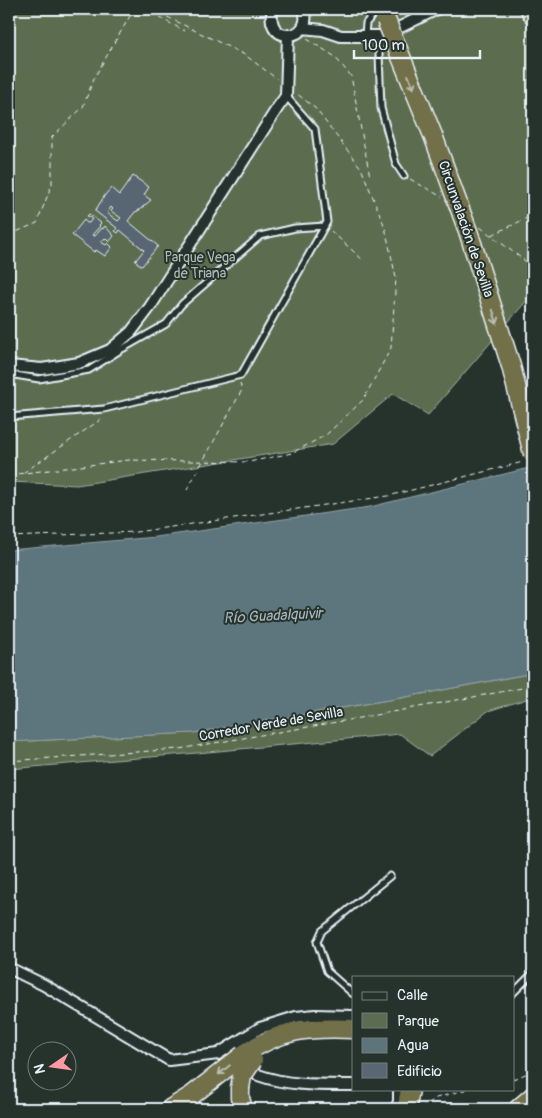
<svg xmlns="http://www.w3.org/2000/svg" width="542" height="1118" font-family="Pangolin,sans-serif">
	<style>
		.green { fill: #5b6d50; stroke: #a2afa4 }
		.water { fill: #5d747b; stroke: #95a6ad }
		.building { fill: #596673; stroke: #e8f1f8; fill-rule: evenodd }
		.lines { fill: none; stroke-linecap: round; stroke-linejoin: round }
		.lane-casing { stroke: #e8f1f8; stroke-width: 9 }
		.street-casing { stroke: #e8f1f8; stroke-width: 14 }
		.secondary-casing { stroke: #e8f1f8; stroke-width: 18 }
		.highway-casing { stroke: #e8f1f8; stroke-width: 21 }
		.path { stroke: #e8f1f8; stroke-width: 1; stroke-dasharray: 5 4; stroke-linecap: butt }
		.lane { stroke: #26332d; stroke-width: 5 }
		.street { stroke: #26332d; stroke-width: 10 }
		.secondary { stroke: #26332d; stroke-width: 14 }
		.highway { stroke: #726f4a; stroke-width: 18 }
		.highway-bridge-casing { stroke: #e8f1f8; stroke-width: 21; stroke-linecap: butt }
		.highway-bridge { stroke: #726f4a; stroke-width: 18 }
		.oneway { stroke: #b9bdb2 }
		.labels { text-anchor: middle; dominant-baseline: central; stroke-width: 4; stroke-linejoin: round; paint-order: stroke }
		.street-label { font-size: 14px; fill: #e8f1f8; stroke: #26332d }
		.park-label { font-size: 14px; fill: #b0bcb5; stroke: #26332d }
		.water-label { font-size: 15px; font-style: italic; fill: #a9b9c0; stroke: #26332d }
	</style>
	<rect width="100%" height="100%" fill="#26332d"/>
	<filter id="ink" filterUnits="userSpaceOnUse"><feTurbulence type="fractalNoise" baseFrequency=".02" numOctaves="2"/><feDisplacementMap in="SourceGraphic" scale="10" xChannelSelector="R" yChannelSelector="G"/><feConvolveMatrix kernelMatrix="1 2 1 2 8 2 1 2 1" color-interpolation-filters="sRGB"/></filter>
	<g filter="url(#ink)">
		<path class="green" d="M9,9H533V299L529,298L428,415L393,394L333,444L77,485L9,482Z
			M533,673V697L488,711L430,756L400,734L197,753L9,769V742L193,733L400,698Z"/>
		<path class="water" d="M533,467V673L400,698L193,733L9,742V550L156,537L370,507Z"/>
		<path class="building" d="M133,176L149,187L144,195L151,200L138,211L135,212L128,221L158,246L142,266L135,261L144,250L120,230L118,233L115,231L117,228L95,211L105,195L111,188L119,195ZM111,207L113,209L111,211L121,218L118,221L107,213Z
			M89,214L101,223L99,225L100,226L92,235L95,236L102,228L103,229L105,226L114,236L109,242L105,238L101,242L106,245L108,243L112,247L105,256L96,250L94,252L72,235L84,220L87,223H89L92,219L87,216Z"/>
		<g class="lines">
			<defs>
				<path id="lane" d="M365,36L366,23L378,9
					M382,36L379,54L381,108L396,164L404,176
					M9,374L39,379L89,370L122,349L166,324L182,304L260,236L295,228L325,226
					M9,417L104,409L241,375L327,222L315,129L286,96
					M513,993L533,973
					M353,994L327,971L317,942L322,931L390,876"/>
				<path id="street" d="M274,9C268,20 274,35 288,35C303,35 309,20 303,9
					M302,28L323,30L341,36H382L437,9
					M9,366L42,369L79,363L110,350L131,332L150,307L278,107L286,96L288,35
					M9,968L44,985L169,1060L218,1054L260,1028L296,1017L315,1015L353,1016
					M258,1075C288,1086 321,1085 353,1085"/>
				<path id="secondary" d="M398,1109L401,1102V1089"/>
				<path id="highway" d="M530,9L533,15
					M243,1055C280,1029 309,1027 353,1029
					M240,1088V1098L243,1109
					M407,1107L410,1089
					M170,1109L191,1096L205,1085
					M518,1109L533,1096"/>
			</defs>
			<use href="#lane" class="lane-casing"/>
			<use href="#street" class="street-casing"/>
			<use href="#secondary" class="secondary-casing"/>
			<use href="#highway" class="highway-casing"/>
			<path class="path" d="M143,9L185,31
				M151,9L245,55L277,79
				M307,39L334,56L351,76L370,177
				M410,179L442,197
				M480,227L533,267
				M331,231L364,261
				M9,235L37,223L52,184V137L83,107L94,78L134,9
				M492,235L533,215
				M23,473L100,420V416
				M9,475L129,460L249,462L292,453L326,435L363,400L391,348L396,278L385,227L361,168L315,108L296,93
				M9,480L19,475
				M187,490L242,390L240,383
				M9,537L136,532L388,496L523,462
				M9,761L179,749L343,721L533,686
				M513,1079L533,1071
				M421,1109L436,1098L468,1089"/>
			<use href="#lane" class="lane"/>
			<use href="#street" class="street"/>
			<use href="#secondary" class="secondary"/>
			<use href="#highway" class="highway"/>
			<defs>
				<path id="highway-bridge" d="M386,20L434,138L469,234L511,366L533,454
					M205,1085L243,1055
					M240,1088L242,1076L253,1060"/>
			</defs>
			<use href="#highway-bridge" class="highway-bridge-casing"/>
			<use href="#highway-bridge" class="highway-bridge"/>
		</g>
		<defs><path id="oneway-shaft" d="M-6 0H5M1.5-3L5.5 0L1.5 3" fill="none" stroke-width="1.6" stroke-linecap="round" stroke-linejoin="round" transform="scale(1.25)"/></defs>
		<g class="oneway">
			<use href="#oneway-shaft" transform="translate(411 82) rotate(68)"/>
			<use href="#oneway-shaft" transform="translate(495 317) rotate(73)"/>
			<use href="#oneway-shaft" transform="translate(224 1070) rotate(141)"/>
		</g>
	</g>
	<g class="labels">
		<g class="street-label">
			<text transform="translate(466 229) rotate(71)">Circunvalación de Sevilla</text>
			<text transform="translate(271 724) rotate(-10)">Corredor Verde de Sevilla</text>
		</g>
		<g class="park-label">
			<text x="200" y="257">Parque Vega<tspan x="200" dy="16">de Triana</tspan></text>
		</g>
		<g class="water-label">
			<text transform="translate(273 616) rotate(-3)">Río Guadalquivir</text>
		</g>
	</g>
	<rect width="542" height="1118" fill="none" stroke="#26332d" stroke-width="30"/>
	<rect x="15" y="15" width="512" height="1088" fill="none" stroke="#e8f1f8" stroke-width="2" filter="url(#ink)"/>
	<rect x="352" y="976" width="162" height="115" fill="#26332d" stroke="#747f7e"/>
	<rect x="362" y="992" width="25" height="8" fill="#26332d" stroke="#747f7e"/>
	<text x="397" y="1000" font-size="15" fill="#e8f1f8">Calle</text>
	<rect x="362" y="1013" width="25" height="15" fill="#5b6d50" stroke="#747f7e"/>
	<text x="397" y="1026" font-size="15" fill="#e8f1f8">Parque</text>
	<rect x="362" y="1038" width="25" height="15" fill="#5d747b" stroke="#747f7e"/>
	<text x="397" y="1050" font-size="15" fill="#e8f1f8">Agua</text>
	<rect x="362" y="1063" width="25" height="15" fill="#596673" stroke="#747f7e"/>
	<text x="397" y="1076" font-size="15" fill="#e8f1f8">Edificio</text>
	<g transform="translate(52 1066) rotate(257)"><circle r="24" fill="#26332d" stroke="#747f7e"/>
	<path d="M0-4L9 19L0 12L-9 19Z" fill="#ff9aa2"/>
	<text y="-8" font-size="14" font-weight="bold" text-anchor="middle" fill="#e8f1f8">N</text>
	</g>
	<path d="M354 50v8h126v-8" fill="none" stroke="#e8f1f8" stroke-width="2.5"/>
	<text x="362" y="50" font-size="15" fill="#e8f1f8" stroke="#26332d" stroke-width="4" paint-order="stroke">100 m</text>
</svg>
